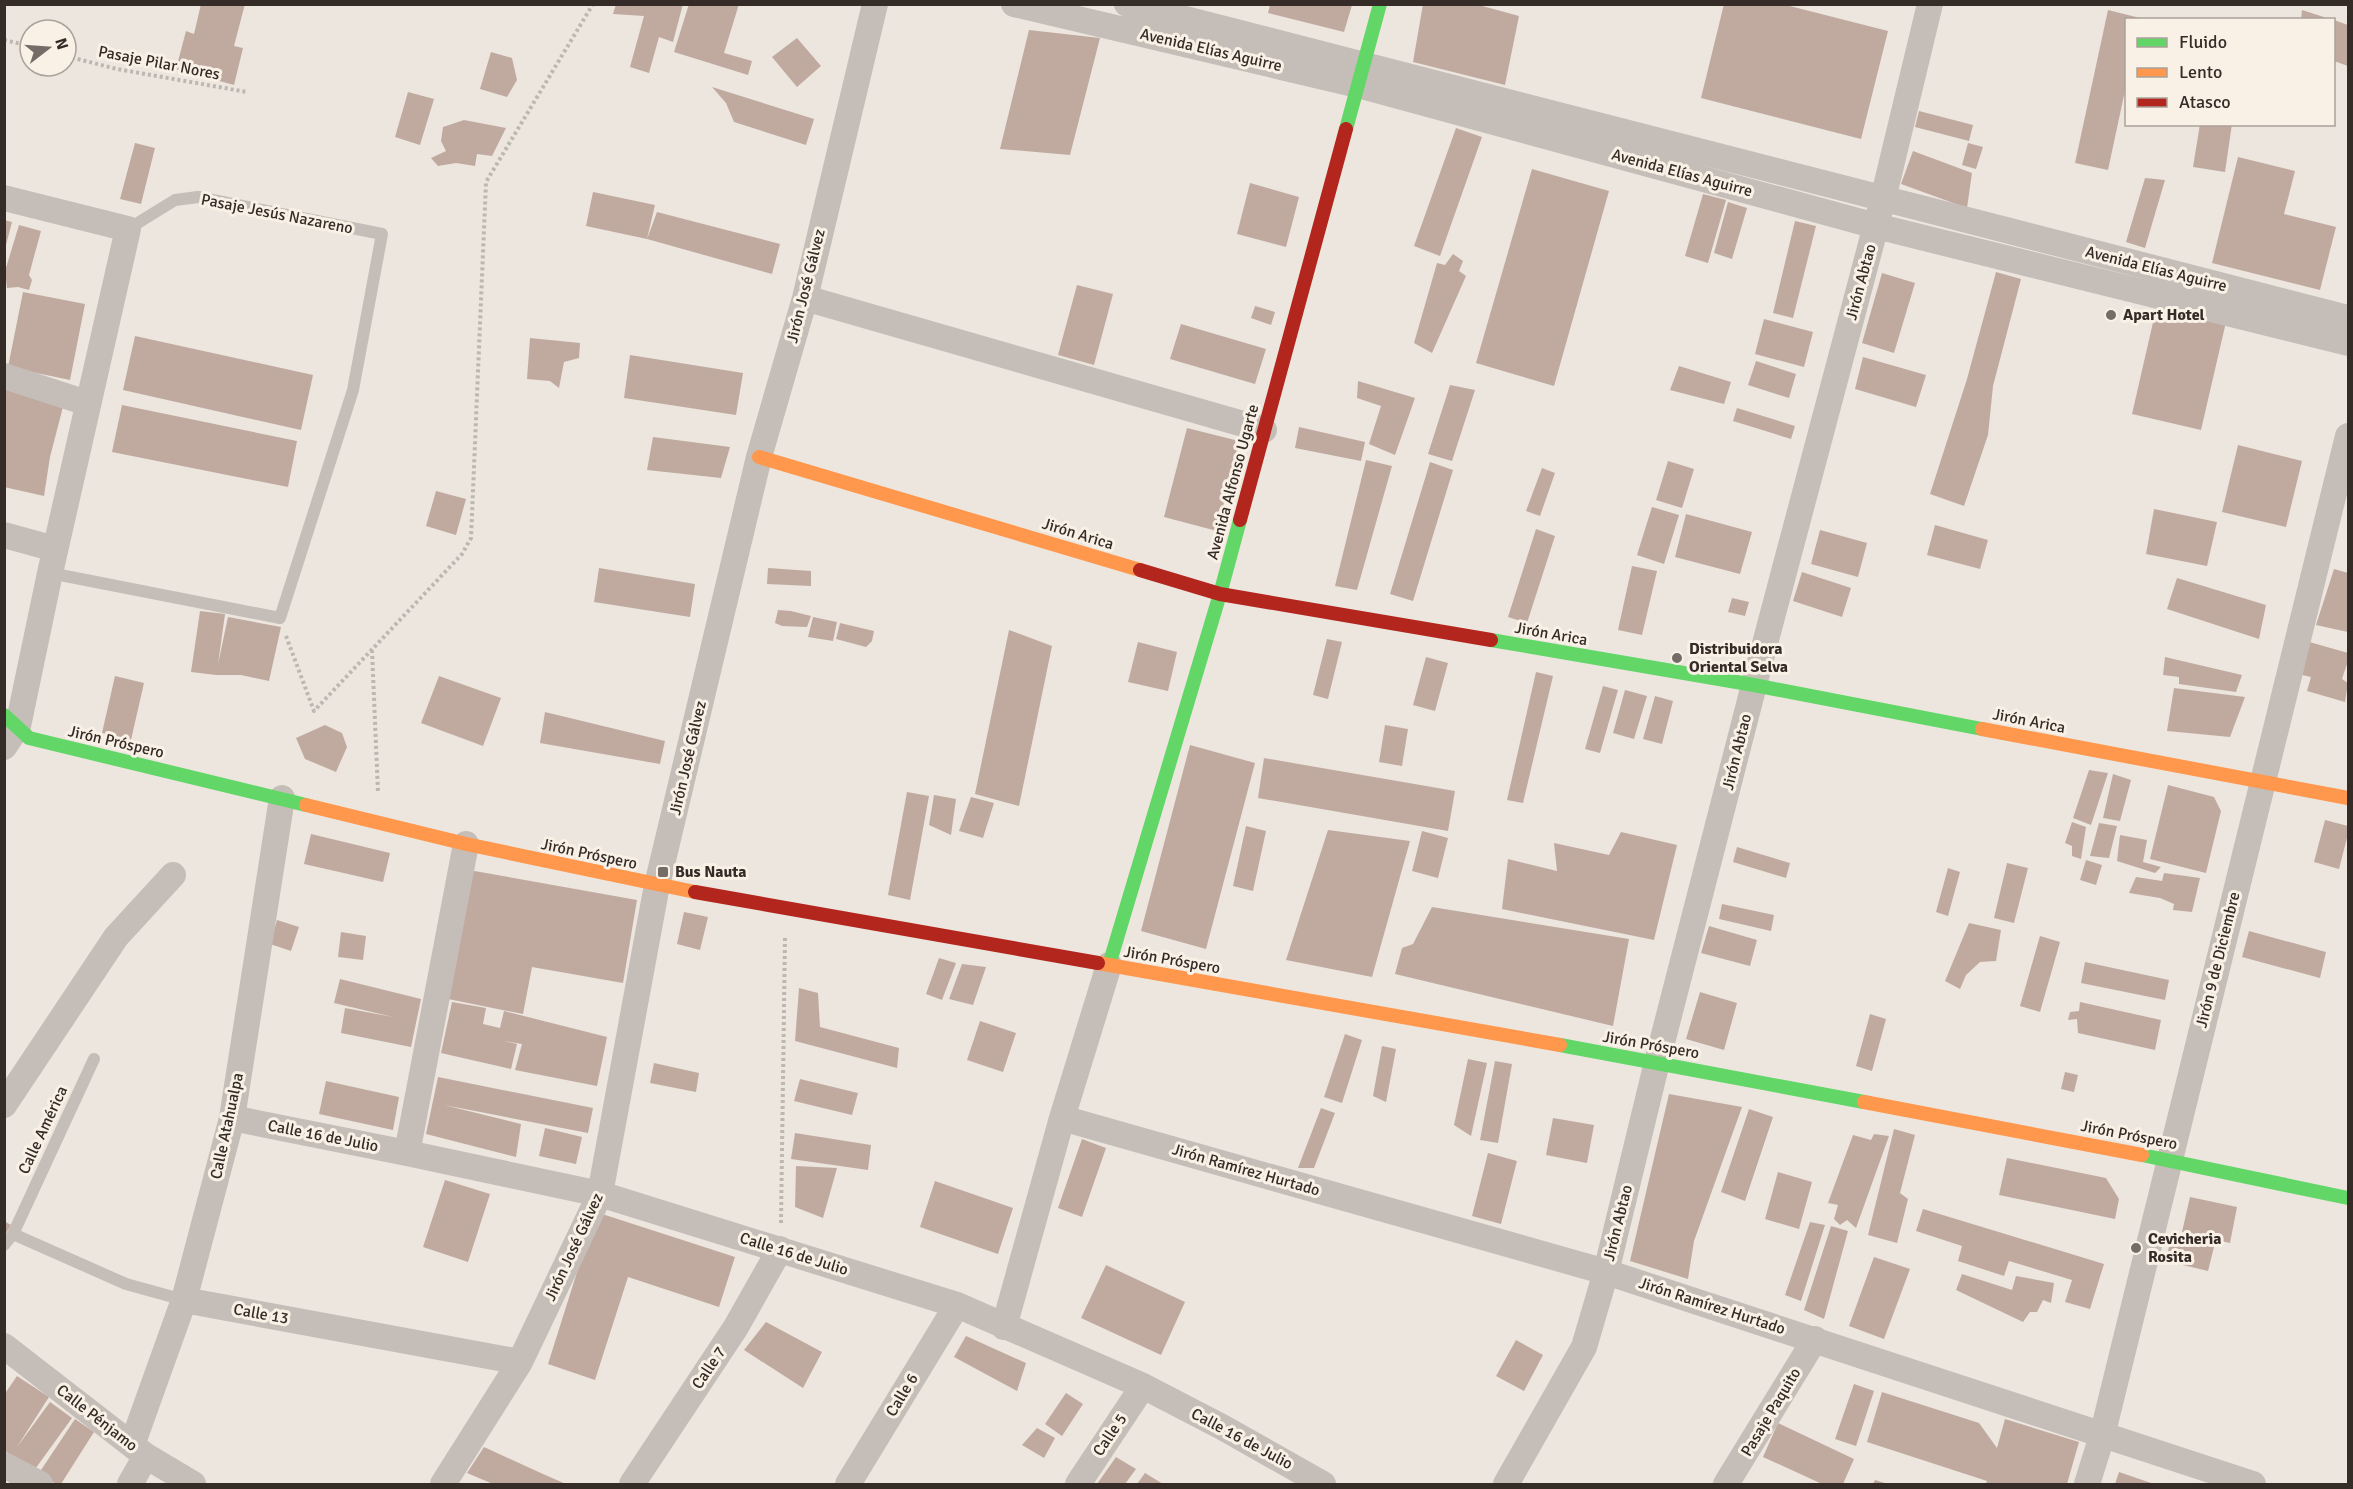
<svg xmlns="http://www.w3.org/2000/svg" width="2353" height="1489" font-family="Signika,sans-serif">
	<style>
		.building { fill: #c0aaa0 }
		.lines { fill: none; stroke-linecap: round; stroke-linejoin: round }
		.path { stroke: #beb6b0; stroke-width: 4; stroke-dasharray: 3 3; stroke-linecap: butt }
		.lane { stroke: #c5beb8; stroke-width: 12 }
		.street { stroke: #c5beb8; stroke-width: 26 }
		.fast { stroke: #63d668; stroke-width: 14 }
		.slow { stroke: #ff974d; stroke-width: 14 }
		.jam { stroke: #b3261e; stroke-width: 14 }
		.poi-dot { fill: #756c67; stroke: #f9f0e6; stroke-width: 2 }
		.labels { text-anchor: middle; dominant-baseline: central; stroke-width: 6; stroke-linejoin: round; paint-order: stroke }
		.street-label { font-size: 16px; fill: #352b27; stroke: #f9f0e6 }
		.poi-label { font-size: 16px; font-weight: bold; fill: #352b27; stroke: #f9f0e6; text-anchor: start }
	</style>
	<rect width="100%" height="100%" fill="#ece6df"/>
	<path class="building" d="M201,4H245L234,46L243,48L234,85L176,69L186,31L194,34Z
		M616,4H683L673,42L659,37L649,73L630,67L644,16L613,14Z
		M689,4H739L724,53L752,61L748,75L674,52Z
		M1423,4H1475L1519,16L1505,85L1413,62Z
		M1724,4H1782L1888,31L1861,139L1701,98Z
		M1270,5H1352L1344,32L1268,13Z
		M2108,10L2144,19L2126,20V86L2108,170L2075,163Z
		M2302,10L2330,19V20H2301Z
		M2334,20L2348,25V66L2334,61Z
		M1029,30L1100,38L1070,155L1000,149Z
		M797,38L821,66L797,87L772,57Z
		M491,52L512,58L517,80L507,97L480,89Z
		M712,87L814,119L806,145L734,122L726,103Z
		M408,92L434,99L420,145L395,137Z
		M1919,111L1973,125L1969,141L1915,127Z
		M464,120L506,128L492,156L477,154L475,166L456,163L438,166L431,158L446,151L441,141L443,127Z
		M2200,124H2232L2225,172L2193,167Z
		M1456,128L1482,137L1440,256L1414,246Z
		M135,143L155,148L141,204L120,199Z
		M1968,143L1983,147L1976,169L1962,165Z
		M1913,151L1972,173L1967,208L1901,184Z
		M2238,157L2295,171L2284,214L2336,227L2320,290L2212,263Z
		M1532,169L1609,191L1554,386L1476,363Z
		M2145,178L2165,180L2145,248L2126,242Z
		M1250,183L1299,197L1286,247L1237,234Z
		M593,192L655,205L647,239L657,212L780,244L772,274L647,239L586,226Z
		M1703,194L1726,200L1708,263L1685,256Z
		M1728,202L1747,208L1732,259L1714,253Z
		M4,220L12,222L5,249H4Z
		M1795,221L1816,226L1793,318L1773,313Z
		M19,225L41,231L29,275L32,280L29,290L18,287L7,288L5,271Z
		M1453,254L1463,261L1459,271L1466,276L1432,353L1414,343L1437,263L1445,265Z
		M1996,272L2021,279L1993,386L1988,435L1964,506L1930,494L1967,379Z
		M1882,273L1915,283L1894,353L1862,343Z
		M1077,285L1113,294L1094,365L1058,355Z
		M23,292L85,304L70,380L8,367Z
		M2157,305L2226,322L2201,430L2132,414Z
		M1255,306L1275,312L1271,325L1251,318Z
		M1764,319L1813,332L1804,367L1755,354Z
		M1181,324L1266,349L1255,384L1170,359Z
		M135,336L313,375L301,430L123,390Z
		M530,338L580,343L579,358L564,362L559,388L550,381L527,379Z
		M630,355L743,373L736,415L624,398Z
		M1863,357L1926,375L1916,407L1855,389Z
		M1756,361L1796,374L1789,398L1748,385Z
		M1679,366L1731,382L1724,404L1670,390Z
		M1358,381L1415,398L1395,455L1369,444L1381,406L1357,398Z
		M1450,385L1475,390L1452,461L1428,454Z
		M4,389L64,403L50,457L44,496L4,487Z
		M122,405L297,441L288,487L112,452Z
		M1737,408L1795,426L1791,439L1733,421Z
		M1299,427L1365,442L1361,461L1295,448Z
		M1187,428L1239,441L1217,531L1164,517Z
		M653,437L730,447L721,478L647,470Z
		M2238,445L2302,461L2286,527L2222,512Z
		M1366,460L1392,466L1357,590L1335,586Z
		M1668,461L1694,469L1682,508L1656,500Z
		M1430,462L1453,470L1413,601L1390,594Z
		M1542,468L1555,473L1540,516L1526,511Z
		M436,491L466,499L456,535L426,526Z
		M1652,507L1679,515L1664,564L1637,555Z
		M2154,509L2217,522L2207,566L2146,554Z
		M1686,514L1752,532L1740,574L1675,557Z
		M1935,525L1988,540L1980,569L1927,555Z
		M1536,529L1555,536L1527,623L1508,617Z
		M1820,530L1867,543L1858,577L1811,564Z
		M1632,566L1657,571L1642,635L1618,630Z
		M599,568L695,584L690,617L594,602Z
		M768,568L811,571V586L767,584Z
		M2334,569L2348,573V632L2316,625Z
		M1802,572L1851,588L1842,617L1793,601Z
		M2177,578L2266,605L2259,639L2167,609Z
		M1732,598L1749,602L1745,616L1728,612Z
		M778,610L791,611L811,616L807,627L782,626L775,623Z
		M200,611L225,614L218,664L228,617L281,627L269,681L241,675H216L191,672Z
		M813,617L837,622L833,641L808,637Z
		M840,623L874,631L872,641L866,647L836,639Z
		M1009,630L1052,646L1019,806L975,794Z
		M1327,639L1342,642L1328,699L1313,695Z
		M2306,641L2348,653V661L2342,679L2348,683L2345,702L2307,691L2311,677L2298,674Z
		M1138,642L1177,652L1168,691L1128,682Z
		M1426,657L1448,663L1435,711L1413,705Z
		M2165,657L2242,675L2236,692L2179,684V677L2163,675Z
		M1536,672L1553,676L1523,803L1507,800Z
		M115,676L144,683L131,740L102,733Z
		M439,676L501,698L483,746L421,723Z
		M1603,686L1618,690L1600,753L1585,749Z
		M2174,688L2245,697L2230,737L2167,731Z
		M1625,690L1647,696L1634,739L1613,733Z
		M1655,696L1673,701L1662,744L1643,739Z
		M545,712L665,741L660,764L540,743Z
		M325,725L342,733L347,747L336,772L305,759L296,738Z
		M1385,725L1408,729L1402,766L1379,762Z
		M1190,745L1255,763L1206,949L1141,931Z
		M1264,758L1455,791L1448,831L1258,798Z
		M2089,770L2108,773L2091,825L2073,818Z
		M2113,774L2131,780L2120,821L2103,818Z
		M2168,785L2214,797L2221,811L2206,873L2150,859Z
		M907,792L929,796L910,900L888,895Z
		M934,795L956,799L951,835L929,825Z
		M971,797L994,803L983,838L959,831Z
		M2325,820L2348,826V834L2339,869L2314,862Z
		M2072,822L2086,827L2081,859L2072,856V846L2065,843Z
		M2099,823L2117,826L2109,858L2090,856Z
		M1246,826L1266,831L1253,891L1233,886Z
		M1328,830L1410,841L1372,977L1286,960Z
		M1422,831L1448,838L1438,878L1412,871Z
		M1621,832L1677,845L1654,940L1502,909L1508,859L1557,871L1554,843L1609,855Z
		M311,834L390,853L383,882L304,864Z
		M2120,835L2147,840L2143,862L2161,867L2155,873L2117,861Z
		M1737,847L1790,863L1786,878L1733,862Z
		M2086,860L2102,865L2096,885L2080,880Z
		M2007,863L2028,868L2014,923L1994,918Z
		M1948,868L1960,872L1948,916L1936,912Z
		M469,870L637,900L623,983L532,967L523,1014L448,999Z
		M2164,873L2200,878L2192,912L2173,910L2174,904L2160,898L2129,893L2136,877L2162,881Z
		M1722,904L1774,915L1771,931L1719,919Z
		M1432,907L1629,939L1613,1026L1395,974L1402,948L1413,944Z
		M684,912L708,917L700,950L677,944Z
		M277,920L299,927L291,951L270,944Z
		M1969,923L2001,930L1996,961L1980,962L1966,975L1960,989L1945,981Z
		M1709,926L1757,940L1750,966L1701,953Z
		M2249,931L2326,952L2320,978L2242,957Z
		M341,932L366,936L363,960L338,957Z
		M2040,936L2060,942L2040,1012L2020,1006Z
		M939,958L956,963L942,1000L926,994Z
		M2085,962L2169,980L2165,1000L2081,983Z
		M962,964L986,967L973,1005L949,999Z
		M340,979L421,999L411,1047L341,1033L345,1008L393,1017L334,1003Z
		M799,988L818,993L820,1027L899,1048L897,1068L795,1041Z
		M1700,992L1737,1003L1724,1050L1686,1039Z
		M452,1002L486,1008L483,1024L500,1028L504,1011L607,1037L597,1086L515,1070L522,1044L504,1041L517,1044L511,1069L441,1053Z
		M2080,1002L2161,1020L2155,1050L2078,1033L2077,1019L2068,1020L2070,1012L2079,1011Z
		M1870,1014L1886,1019L1872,1071L1856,1066Z
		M980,1021L1016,1033L1003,1072L967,1060Z
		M1345,1034L1362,1040L1342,1103L1324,1097Z
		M1382,1046L1396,1049L1386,1102L1373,1096Z
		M1468,1059L1487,1063L1471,1136L1454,1125Z
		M1495,1061L1512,1064L1498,1143L1480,1140Z
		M654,1063L699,1073L696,1092L650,1083Z
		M2065,1072L2078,1075L2074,1092L2061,1089Z
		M438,1077L593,1108L588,1133L444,1105L521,1124L516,1157L426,1134Z
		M800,1079L858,1093L852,1115L794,1101Z
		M326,1081L399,1097L393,1130L319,1114Z
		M1669,1094L1742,1107L1694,1241L1688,1279L1630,1261Z
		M1321,1108L1335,1113L1314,1168H1298Z
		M1749,1109L1773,1117L1745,1201L1721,1192Z
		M1553,1118L1594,1125L1587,1163L1546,1155Z
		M545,1128L582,1137L576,1164L539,1156Z
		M1894,1129L1915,1135L1900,1193L1908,1199L1897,1243L1868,1235Z
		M795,1133L871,1145L868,1170L791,1159Z
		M1874,1134L1889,1136L1856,1228L1847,1220L1840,1225L1834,1219L1838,1205L1828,1203L1853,1135L1871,1140Z
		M1082,1139L1106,1148L1082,1217L1058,1208Z
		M1488,1153L1517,1161L1501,1224L1472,1216Z
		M2007,1158L2106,1178L2119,1199L2115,1219L1999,1195Z
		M796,1166L837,1168L823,1218L795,1207Z
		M1778,1172L1812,1182L1799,1229L1765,1219Z
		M445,1180L490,1194L468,1262L423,1247Z
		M935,1181L1013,1208L998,1254L920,1227Z
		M2190,1197L2237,1207L2230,1243L2182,1232Z
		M1923,1209L2104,1264L2090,1309L2065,1302L2072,1280L2009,1261L2004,1276L1958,1261L1962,1246L1916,1231Z
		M596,1212L735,1257L719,1307L628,1277L595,1380L548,1364Z
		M4,1221L11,1225L4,1236Z
		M1810,1222L1825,1225L1801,1301L1785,1295Z
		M1831,1226L1848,1231L1824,1319L1804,1310Z
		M2171,1237L2214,1247L2208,1271L2166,1261Z
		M1874,1257L1910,1269L1884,1339L1849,1326Z
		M1106,1265L1185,1302L1161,1355L1081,1318Z
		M1962,1274L2012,1290L2016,1276L2054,1283L2051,1303L2043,1300L2037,1312H2030L2023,1322L1956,1290Z
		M766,1322L822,1352L803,1388L744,1350Z
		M966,1336L1026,1363L1017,1391L954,1357Z
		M1516,1340L1543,1355L1524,1391L1496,1376Z
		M17,1376L49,1397L17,1447L50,1402L72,1418L33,1472L4,1450V1395Z
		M1854,1384L1874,1391L1856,1446L1835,1439Z
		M1882,1392L1979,1423L1997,1448L2005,1419L2079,1442L2067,1484H1986L1987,1481L1867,1442Z
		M1066,1393L1083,1404L1062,1436L1045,1424Z
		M75,1419L94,1432L61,1484H56L39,1473Z
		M1778,1423L1854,1459L1843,1484H1822L1763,1457Z
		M1037,1428L1055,1438L1044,1458L1022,1445Z
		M484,1447L543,1474L566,1484H493L467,1473Z
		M1116,1457L1136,1469L1125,1484H1097Z
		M2119,1472L2154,1484H2115Z
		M1145,1473L1163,1484H1137Z
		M1875,1480L1888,1484H1873Z"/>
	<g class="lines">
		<path class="path" d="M4,40L30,46
			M66,56L117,69L247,92
			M286,636L314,711L462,554L471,538L486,182L593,4
			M372,650L378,792
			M781,1223L785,937"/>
		<path class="lane" d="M50,573L280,618L353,390L382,234L198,197L175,200L128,229
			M13,1234L126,1284L184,1300
			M4,1245L13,1234L94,1059"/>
		<path class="street" d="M1014,4L1358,85L1876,226L2348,343
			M1127,4L2348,318
			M4,198L128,229L50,573L18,726L4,747
			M805,298L1264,430
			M4,376L87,403
			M4,535L55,549
			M4,1105L116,937L173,875
			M232,1118L407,1153L600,1194L957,1305L1143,1386L1222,1427L1323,1484
			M1062,1118L1606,1272L2253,1484
			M407,1153L466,844
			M184,1300L520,1362
			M1004,1327L1062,1118L1109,965
			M4,1346L146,1456L193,1484
			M132,1445L184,1300L232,1118L282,798
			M4,1465L40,1484
			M130,1484L146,1456
			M443,1484L520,1362L600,1194L657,885L759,457L805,298L875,4
			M632,1484L736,1327L780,1249
			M848,1484L957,1305
			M1078,1484L1143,1386
			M1506,1484L1584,1347L1606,1272L1657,1062L1754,685L1883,199L1930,4
			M1726,1484L1815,1339
			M2087,1484L2102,1436L2348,436"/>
		<path class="fast" d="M1346,129L1380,4
			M1491,640L1754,685L1982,729
			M4,715L29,738L306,805
			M1109,965L1220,594L1240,520
			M1560,1045L1864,1102
			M2142,1155L2348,1198"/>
		<path class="slow" d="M759,457L1140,570
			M1982,729L2348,798
			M306,805L466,844L695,892
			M1098,963L1560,1045
			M1864,1102L2142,1155"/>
		<path class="jam" d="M1240,520L1346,129
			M1140,570L1220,594L1491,640
			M695,892L1098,963"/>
	</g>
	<g class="poi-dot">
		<circle cx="2111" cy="315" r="6"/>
		<circle cx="1677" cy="658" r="6"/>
		<rect x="657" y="866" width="12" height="12" rx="3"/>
		<circle cx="2136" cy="1248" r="6"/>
	</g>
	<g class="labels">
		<g class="street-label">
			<text transform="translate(1211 50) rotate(13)">Avenida Elías Aguirre</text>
			<text transform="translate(159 63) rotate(11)">Pasaje Pilar Nores</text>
			<text transform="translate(1682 173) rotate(15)">Avenida Elías Aguirre</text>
			<text transform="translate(277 214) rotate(11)">Pasaje Jesús Nazareno</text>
			<text transform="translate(2156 269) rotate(14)">Avenida Elías Aguirre</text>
			<text transform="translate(1861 282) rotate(-75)">Jirón Abtao</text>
			<text transform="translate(806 286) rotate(-76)">Jirón José Gálvez</text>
			<text transform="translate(1233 482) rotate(-75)">Avenida Alfonso Ugarte</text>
			<text transform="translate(1078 534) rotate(17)">Jirón Arica</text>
			<text transform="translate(1551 634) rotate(10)">Jirón Arica</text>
			<text transform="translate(2029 721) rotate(11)">Jirón Arica</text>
			<text transform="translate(116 742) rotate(13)">Jirón Próspero</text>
			<text transform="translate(1737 752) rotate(-76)">Jirón Abtao</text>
			<text transform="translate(688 758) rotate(-77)">Jirón José Gálvez</text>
			<text transform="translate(589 854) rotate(12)">Jirón Próspero</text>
			<text transform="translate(1172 960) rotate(10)">Jirón Próspero</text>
			<text transform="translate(2218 960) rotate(-76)">Jirón 9 de Diciembre</text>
			<text transform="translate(1651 1045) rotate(10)">Jirón Próspero</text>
			<text transform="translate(227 1126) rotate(-78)">Calle Atahualpa</text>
			<text transform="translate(43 1130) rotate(-65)">Calle América</text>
			<text transform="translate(2129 1135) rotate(11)">Jirón Próspero</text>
			<text transform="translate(323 1136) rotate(11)">Calle 16 de Julio</text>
			<text transform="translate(1246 1170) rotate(16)">Jirón Ramírez Hurtado</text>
			<text transform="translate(1618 1223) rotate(-76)">Jirón Abtao</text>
			<text transform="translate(574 1247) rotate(-65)">Jirón José Gálvez</text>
			<text transform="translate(794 1254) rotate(17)">Calle 16 de Julio</text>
			<text transform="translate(1712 1306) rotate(18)">Jirón Ramírez Hurtado</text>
			<text transform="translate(261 1314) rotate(10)">Calle 13</text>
			<text transform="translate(709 1368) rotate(-56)">Calle 7</text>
			<text transform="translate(902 1395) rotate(-59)">Calle 6</text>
			<text transform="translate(1771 1412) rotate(-59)">Pasaje Paquito</text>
			<text transform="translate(97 1418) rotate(38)">Calle Pénjamo</text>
			<text transform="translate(1110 1435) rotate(-56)">Calle 5</text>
			<text transform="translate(1242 1439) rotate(28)">Calle 16 de Julio</text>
		</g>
		<g class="poi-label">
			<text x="2123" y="315">Apart Hotel</text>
			<text x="1689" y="649">Distribuidora<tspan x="1689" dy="18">Oriental Selva</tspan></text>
			<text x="675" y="872">Bus Nauta</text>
			<text x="2148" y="1239">Cevicheria<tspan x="2148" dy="18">Rosita</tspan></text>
		</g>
	</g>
	<rect width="2353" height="1489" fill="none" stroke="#352b27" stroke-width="12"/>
	<rect x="2125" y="18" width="210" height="108" fill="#f9f0e6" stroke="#aba19a" stroke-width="1.5"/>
	<rect x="2137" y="38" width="30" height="9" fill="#63d668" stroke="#aba19a" stroke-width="1.5"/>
	<text x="2179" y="48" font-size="18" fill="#352b27">Fluido</text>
	<rect x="2137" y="68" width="30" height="9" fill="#ff974d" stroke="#aba19a" stroke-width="1.5"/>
	<text x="2179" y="78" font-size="18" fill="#352b27">Lento</text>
	<rect x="2137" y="98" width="30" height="9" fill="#b3261e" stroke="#aba19a" stroke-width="1.5"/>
	<text x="2179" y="108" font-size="18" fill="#352b27">Atasco</text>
	<g transform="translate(48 48) rotate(73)"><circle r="28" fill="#f9f0e6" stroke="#aba19a" stroke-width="1.5"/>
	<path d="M0-4.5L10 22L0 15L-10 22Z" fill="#756c67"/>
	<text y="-9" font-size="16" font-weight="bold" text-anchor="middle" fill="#352b27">N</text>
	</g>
</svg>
